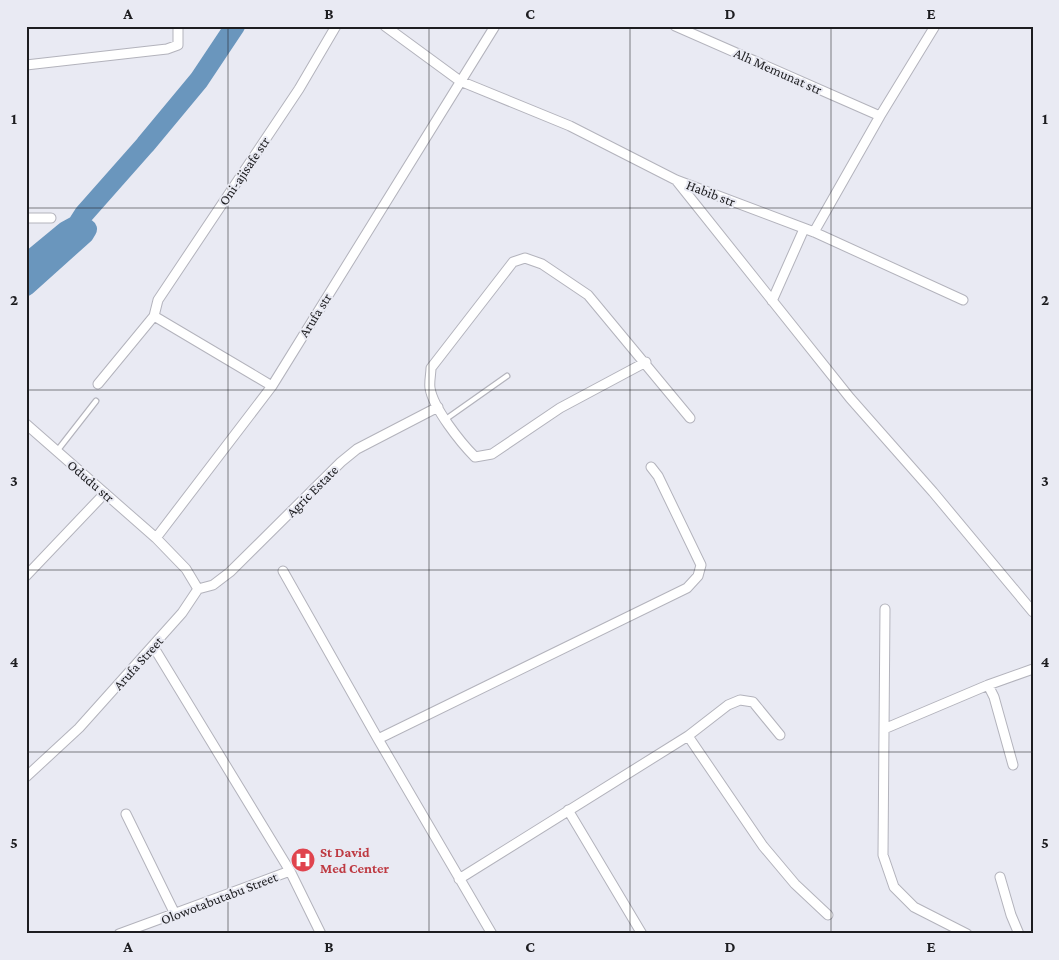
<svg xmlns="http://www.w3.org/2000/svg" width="1059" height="960" font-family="'Crimson Pro',serif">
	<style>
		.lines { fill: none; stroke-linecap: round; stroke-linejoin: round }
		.river { stroke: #6a96bd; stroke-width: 20 }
		.lane-casing { stroke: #b3b3bc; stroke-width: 7 }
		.street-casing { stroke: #b3b3bc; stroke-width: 11 }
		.lane { stroke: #fff; stroke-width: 4.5 }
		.street { stroke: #fff; stroke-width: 9 }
		.grid { fill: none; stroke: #1d1d20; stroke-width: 1; stroke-opacity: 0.55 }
		.labels { text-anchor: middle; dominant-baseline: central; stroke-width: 4; stroke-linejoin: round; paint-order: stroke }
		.street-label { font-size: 14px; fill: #1d1d20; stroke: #e9eaf3 }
		.health-label { font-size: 14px; font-weight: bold; fill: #be3a42; stroke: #e9eaf3; text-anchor: start }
		.neatline { fill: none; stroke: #1d1d20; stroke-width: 2 }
		.grid-label { font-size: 16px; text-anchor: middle; font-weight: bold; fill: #1d1d20 }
	</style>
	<rect width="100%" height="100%" fill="#e9eaf3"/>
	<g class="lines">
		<path class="river" d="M26,264L66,231L77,225L84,214L145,145L199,80L235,26
			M26,286L84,234L87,229"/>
		<defs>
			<path id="lane" d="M446,419L507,376
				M57,451L96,401"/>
			<path id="street" d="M385,26L460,81L570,126L676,180L814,232L963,300
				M675,26L880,116
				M26,65L167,49L178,45V26
				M676,180L850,398L933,492L1033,612
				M26,218H51
				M814,232L880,116L935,26
				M772,301L804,229
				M154,316L272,386
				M646,362L560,408L492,454L475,457C461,443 433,408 430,388C429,382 431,374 431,368L513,262L525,258L542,264L588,295L690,418
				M98,384L154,316L158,300L299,89L336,26
				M26,424L156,538L186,569L198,589L182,613L79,728L26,777
				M156,538L272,386L495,26
				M283,571L378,739L492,934
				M26,576L105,493
				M198,589L213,585L230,572L341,462L357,449L438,407
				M885,609L883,855L894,887L914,907L967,934
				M153,646L290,871L321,934
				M988,685L994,697L1013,765
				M884,729L988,685L1033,669
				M688,736L763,846L795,884L828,915
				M378,739L687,588L698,576L701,565L658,476L651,467
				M568,810L642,934
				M126,814L175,914
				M1000,877L1011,915L1019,934
				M459,879L688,736L728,705L740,700L753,702L780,735
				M119,934L290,871"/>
		</defs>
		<use href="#lane" class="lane-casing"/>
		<use href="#street" class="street-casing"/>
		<use href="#lane" class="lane"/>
		<use href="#street" class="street"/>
	</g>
	<path class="grid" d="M228,26V934M429,26V934M630,26V934M831,26V934M26,208H1033M26,390H1033M26,570H1033M26,752H1033"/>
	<defs>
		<symbol id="hospital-disc" viewBox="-11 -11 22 22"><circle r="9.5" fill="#e0444e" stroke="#e9eaf3"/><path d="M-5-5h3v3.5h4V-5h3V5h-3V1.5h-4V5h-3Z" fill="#fff"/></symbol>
	</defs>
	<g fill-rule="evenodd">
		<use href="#hospital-disc" x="289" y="846" width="28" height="28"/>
	</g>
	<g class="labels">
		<g class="street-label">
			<text transform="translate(778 71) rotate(24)">Alh Memunat str</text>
			<text transform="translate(244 171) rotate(-56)">Oni-ajisafe str</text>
			<text transform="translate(711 193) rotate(21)">Habib str</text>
			<text transform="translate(315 315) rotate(-58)">Arufa str</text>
			<text transform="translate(91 481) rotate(41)">Odudu str</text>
			<text transform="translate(312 491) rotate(-45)">Agric Estate</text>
			<text transform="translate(138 663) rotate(-48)">Arufa Street</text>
			<text transform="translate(219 898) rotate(-21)">Olowotabutabu Street</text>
		</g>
		<g class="health-label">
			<text x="320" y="852">St David<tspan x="320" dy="16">Med Center</tspan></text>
		</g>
	</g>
	<rect width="1059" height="960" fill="none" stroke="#e9eaf3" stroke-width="55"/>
	<rect x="28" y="28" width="1004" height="904" class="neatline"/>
	<g class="grid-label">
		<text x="128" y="19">A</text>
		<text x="329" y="19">B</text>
		<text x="530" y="19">C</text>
		<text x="730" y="19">D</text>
		<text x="931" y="19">E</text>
		<text x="14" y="124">1</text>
		<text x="1045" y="124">1</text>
		<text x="14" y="305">2</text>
		<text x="1045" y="305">2</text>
		<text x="14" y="486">3</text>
		<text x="1045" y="486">3</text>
		<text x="14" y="667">4</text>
		<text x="1045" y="667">4</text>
		<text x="14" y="848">5</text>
		<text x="1045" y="848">5</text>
		<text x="128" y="952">A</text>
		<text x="329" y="952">B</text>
		<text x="530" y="952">C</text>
		<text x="730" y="952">D</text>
		<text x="931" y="952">E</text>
	</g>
</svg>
